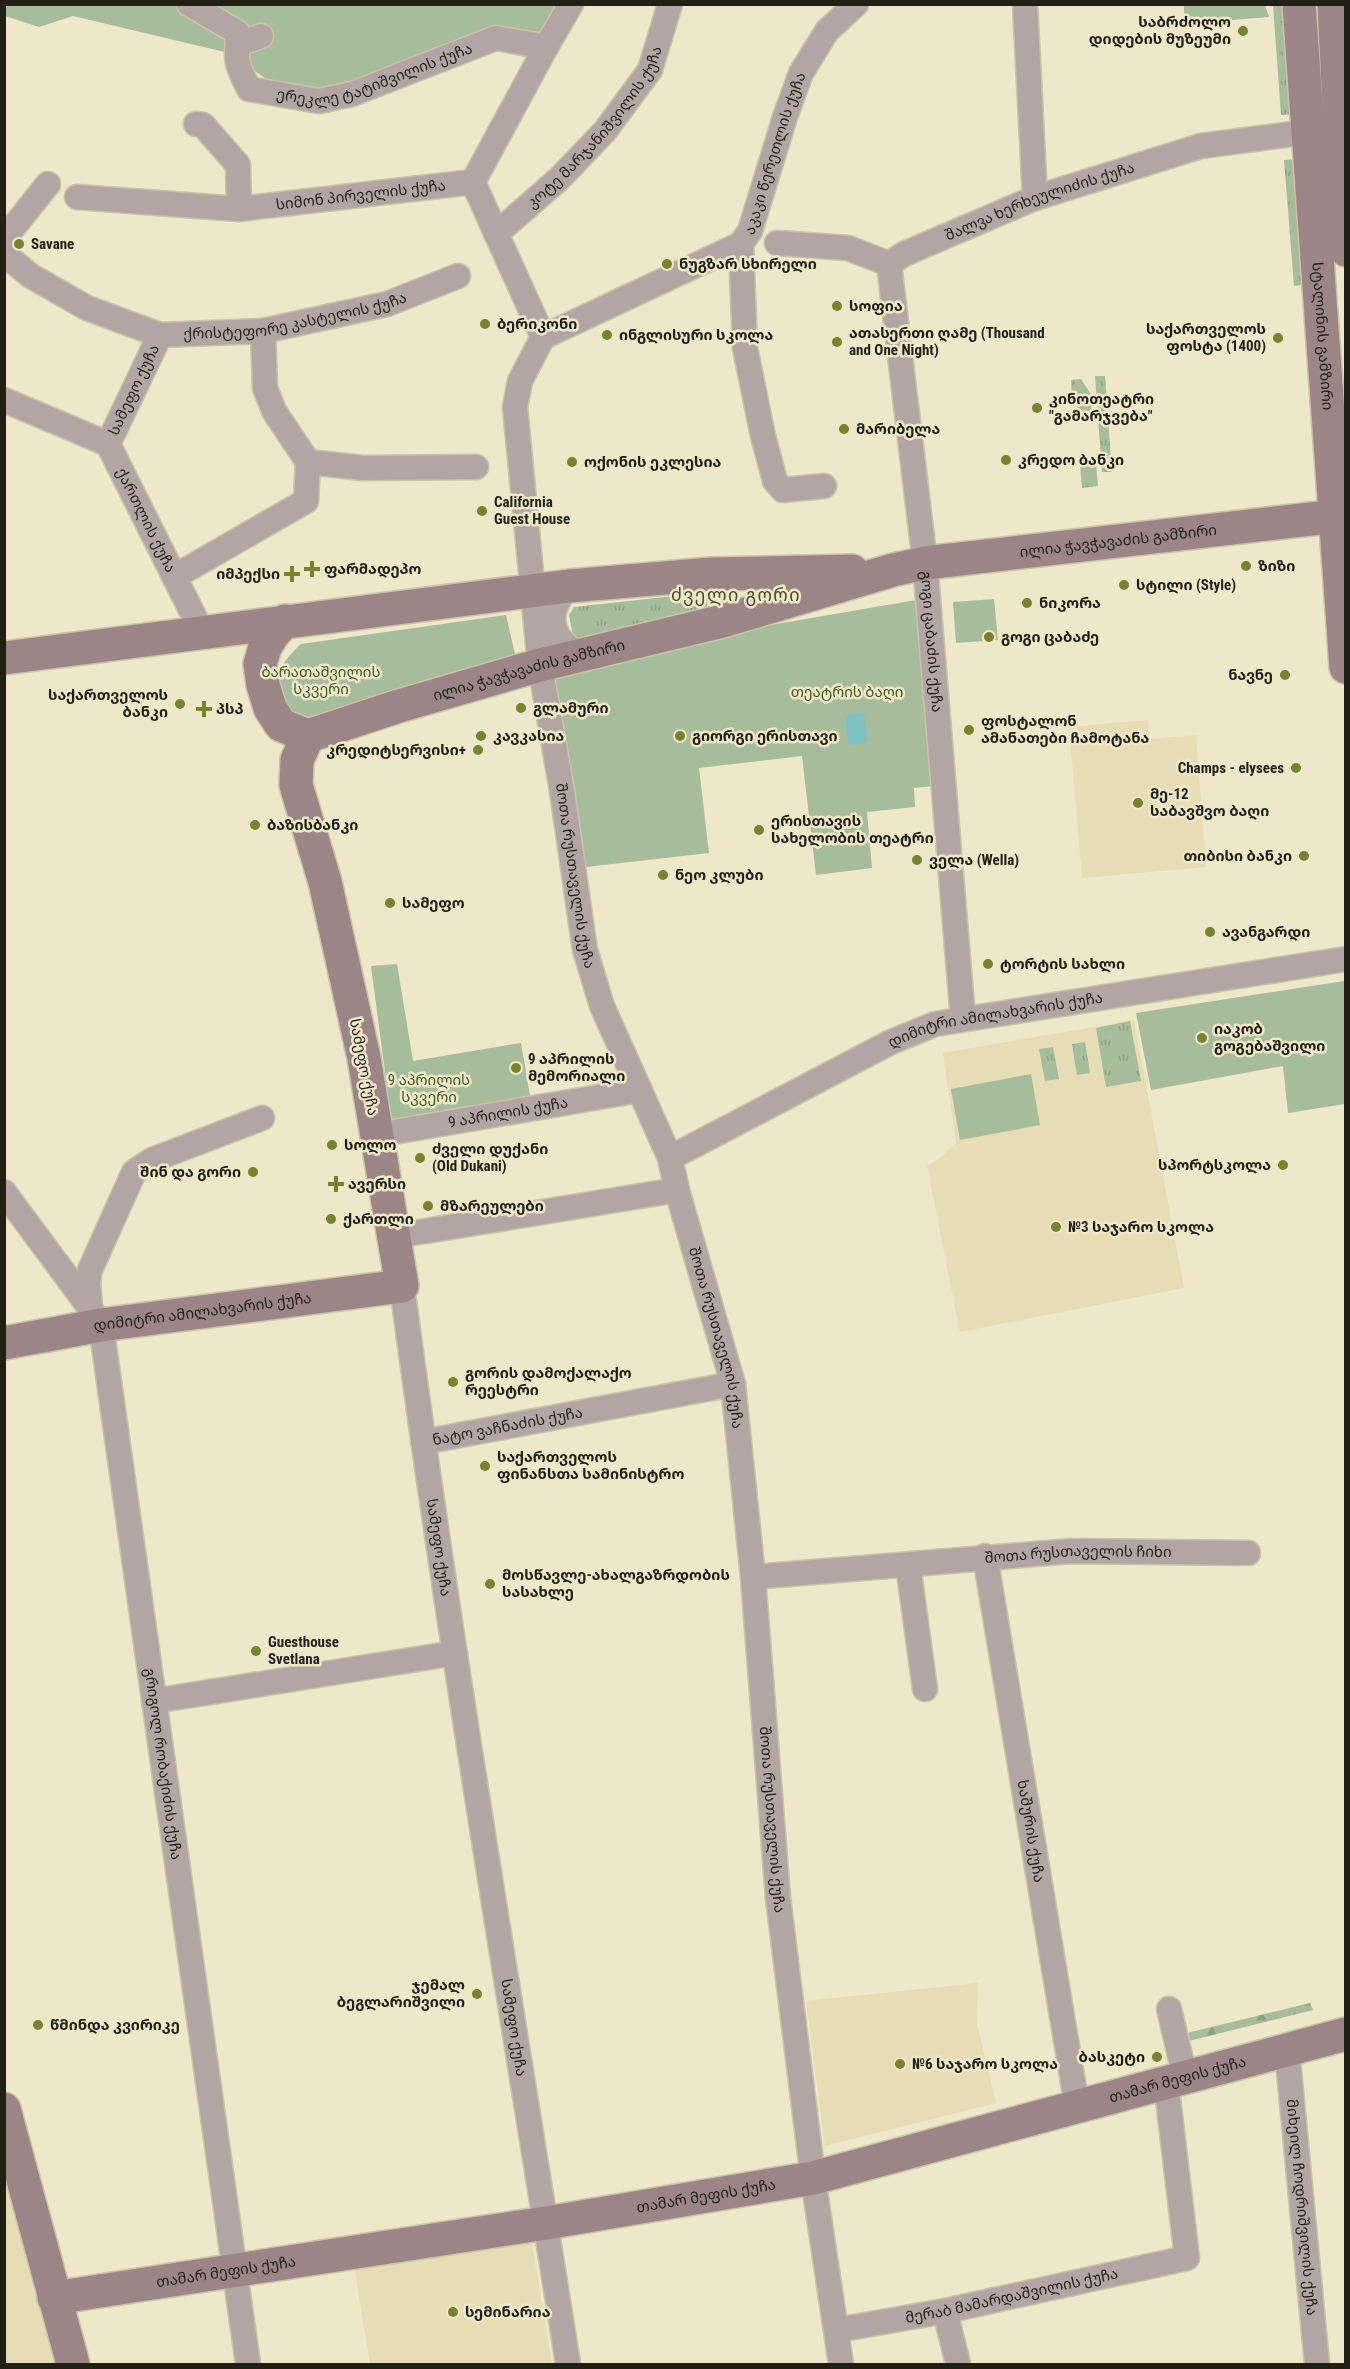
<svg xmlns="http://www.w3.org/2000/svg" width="1350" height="2369" font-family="'Roboto Condensed','Noto Sans Georgian',sans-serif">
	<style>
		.built { fill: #e6dcb6 }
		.grass { fill: url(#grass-tufts) }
		.forest { fill: url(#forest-firs) }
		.green { fill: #a7bc9b }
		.water { fill: #7dc1c5 }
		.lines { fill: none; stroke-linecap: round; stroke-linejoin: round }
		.street-casing { stroke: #cac3a8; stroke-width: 27 }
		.secondary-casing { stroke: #cac3a8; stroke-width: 36 }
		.street { stroke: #b4a5a5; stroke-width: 24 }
		.secondary { stroke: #9b8586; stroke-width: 33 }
		.poi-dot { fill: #78822f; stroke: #efe7c9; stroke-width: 2 }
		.labels { text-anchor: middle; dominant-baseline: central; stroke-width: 5; stroke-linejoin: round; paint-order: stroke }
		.poi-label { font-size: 15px; font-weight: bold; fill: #221f14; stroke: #efe7c9; text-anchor: start }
		.street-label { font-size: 15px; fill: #221f14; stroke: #efe7c9 }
		.park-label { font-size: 15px; fill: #3a5d20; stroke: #efe7c9 }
		.quarter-label { font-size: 18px; letter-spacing: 1.5px; fill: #4e482e; stroke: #efe7c9 }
	</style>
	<defs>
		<pattern id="grass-tufts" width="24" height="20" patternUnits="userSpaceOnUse" patternTransform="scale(1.5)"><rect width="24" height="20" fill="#a7bc9b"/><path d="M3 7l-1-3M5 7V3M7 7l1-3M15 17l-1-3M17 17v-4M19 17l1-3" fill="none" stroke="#8fa185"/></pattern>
		<pattern id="forest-firs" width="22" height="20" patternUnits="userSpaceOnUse" patternTransform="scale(1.5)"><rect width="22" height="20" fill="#a7bc9b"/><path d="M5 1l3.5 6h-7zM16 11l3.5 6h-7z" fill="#8fa185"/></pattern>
	</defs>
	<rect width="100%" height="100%" fill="#efe7c9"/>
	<path class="built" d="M1148,720L1150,739L1196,735L1206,867L1082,878L1069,727Z
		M1134,1020L1184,1288L960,1332L927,1166L938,1160L956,1143L943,1053Z
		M978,1983L977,2024L996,2103L825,2146L806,2001Z
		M4,2151L62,2364H5Z
		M525,2235L532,2244L552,2364H370L353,2260Z"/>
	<path class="grass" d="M1273,5H1283L1293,114L1281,115Z
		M1298,159L1308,284L1294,286L1284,160Z
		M1095,376H1105L1112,472H1102Z
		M1081,379L1090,393L1092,413L1078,415L1076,397H1072L1071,380Z
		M1096,463L1098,486L1082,488L1080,464Z
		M701,593L708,599L707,608L581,640L576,639L573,635L569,615L574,607Z
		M1130,1021L1141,1081L1106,1087L1096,1028Z
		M1085,1042L1090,1073L1077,1075L1072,1044Z
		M1053,1047L1059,1079L1045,1081L1039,1049Z"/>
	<path class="forest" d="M1310,2003L1313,2010L1189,2041L1187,2033Z"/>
	<path class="green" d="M5,4L557,5L545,32L495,30L337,89L272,83L229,53L73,16L39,27L5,16Z
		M1184,5H1265L1269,17L1184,24Z
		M994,599L998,640L956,643L953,602Z
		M916,600L922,645L934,786L914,788L915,807L867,812L872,868L816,875L802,756L699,768L709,853L586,867L549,671L753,628Z
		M506,615L517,663L322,720L297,717C292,711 284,705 281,698C270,676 286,658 301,644Z
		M397,964L413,1061L521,1043L531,1102L392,1125L371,966Z
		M1344,981L1345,1104L1288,1113L1283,1066L1151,1090L1136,1013Z
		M1031,1074L1040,1125L960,1140L951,1089Z"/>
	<path class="water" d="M864,713L868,742L849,745L845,716Z"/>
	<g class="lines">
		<defs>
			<g id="street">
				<path d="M189,4L237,32L238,44L261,36"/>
				<path d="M1025,4L1035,198"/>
				<path id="s1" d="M238,44C234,62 241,73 249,89L319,101L352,94L496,38L546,47"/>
				<path d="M196,124L203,125L238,165L239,209"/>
				<path d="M473,182L546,47L571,4"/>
				<path d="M473,182L543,337"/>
				<path id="s2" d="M77,197L239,209L473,182"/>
				<path id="s3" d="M496,234L559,179L605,131L650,70L670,4"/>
				<path d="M4,239L48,184"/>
				<path id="s4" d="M777,243L848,248L889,264L904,254L1035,198L1201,146L1308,132"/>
				<path d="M741,244L745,348L763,436L775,481L783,490L824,486"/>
				<path id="s5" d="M4,254L31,276L87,308L160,335L263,331L387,304L458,276"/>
				<path id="s6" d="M889,264L925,563L963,1019"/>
				<path d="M263,331L265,388L274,411L308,462"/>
				<path id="s7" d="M543,337L520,381L515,407L540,665L562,791L585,950L602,1006L670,1158L677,1190L733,1384L753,1577L778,1898L813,2178L841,2364"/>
				<path id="s8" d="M543,337L741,244L750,231L785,117L801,73L827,31L856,4"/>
				<path id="s9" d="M4,400L108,444L202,632"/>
				<path id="s10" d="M108,444L160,335"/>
				<path d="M174,577L306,501L308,462L363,468L476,467"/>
				<path d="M569,586C545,613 548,636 580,655"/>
				<path id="s11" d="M376,1135L640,1090"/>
				<path id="s12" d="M670,1158L889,1043L935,1024L1346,959"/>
				<path id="s13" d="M4,1192L90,1308L101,1325L248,2364"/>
				<path d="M395,1236L677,1190"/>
				<path id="s14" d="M402,1286C450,1647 511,2005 568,2364"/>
				<path d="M90,1308L88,1282L90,1270L134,1172L152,1160L262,1118"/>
				<path id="s15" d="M423,1442L733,1384"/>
				<path id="s16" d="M985,1556L1077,2106"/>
				<path d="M908,1565L925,1689"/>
				<path id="s17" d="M753,1577L1072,1551L1248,1553"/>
				<path d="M154,1701L455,1653"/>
				<path d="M1169,2009L1185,2077"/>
				<path id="s18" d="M1287,2050L1317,2364"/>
				<path d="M945,2311L958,2364"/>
				<path id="s19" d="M837,2330L945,2311L1187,2258L1166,2082"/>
			</g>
			<g id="secondary">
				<path id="s20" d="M1299,4L1346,667"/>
				<path d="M1334,4L1346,250"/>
				<path id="s21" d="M285,621L273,634L265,647L260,664L263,685L270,708L281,725L308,736L399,706L540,665L723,621L893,570L925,563L1346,515"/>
				<path d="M4,658L569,586L712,574L852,571"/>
				<path id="s22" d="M4,1343L101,1325L402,1286L364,1058L325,882L296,785L297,760L308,736"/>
				<path d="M4,2109L73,2364"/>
				<path id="s23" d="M54,2298L546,2223L813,2178L1346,2034"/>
			</g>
		</defs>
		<use href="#street" class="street-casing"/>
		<use href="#secondary" class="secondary-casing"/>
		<use href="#street" class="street"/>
		<use href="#secondary" class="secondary"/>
	</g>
	<g class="poi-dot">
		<circle cx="1243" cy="31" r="6"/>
		<circle cx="19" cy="244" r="6"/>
		<circle cx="667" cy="264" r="6"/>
		<circle cx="837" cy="306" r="6"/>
		<circle cx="485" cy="324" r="6"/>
		<circle cx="607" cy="335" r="6"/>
		<circle cx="1278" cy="338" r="6"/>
		<circle cx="837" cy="342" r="6"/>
		<circle cx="1037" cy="408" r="6"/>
		<circle cx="844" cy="429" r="6"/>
		<circle cx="1006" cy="460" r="6"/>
		<circle cx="572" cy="462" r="6"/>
		<circle cx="482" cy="511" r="6"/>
		<circle cx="1246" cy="566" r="6"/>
		<path d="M309 560h6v6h6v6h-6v6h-6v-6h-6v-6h6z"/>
		<path d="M289 565h6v6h6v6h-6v6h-6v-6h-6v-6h6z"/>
		<circle cx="1124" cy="585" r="6"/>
		<circle cx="1027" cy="603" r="6"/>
		<circle cx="989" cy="637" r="6"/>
		<circle cx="1285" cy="675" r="6"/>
		<circle cx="180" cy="704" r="6"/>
		<circle cx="521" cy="708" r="6"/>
		<path d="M201 700h6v6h6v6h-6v6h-6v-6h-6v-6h6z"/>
		<circle cx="969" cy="730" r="6"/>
		<circle cx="481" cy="736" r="6"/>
		<circle cx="680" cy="736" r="6"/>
		<circle cx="478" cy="750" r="6"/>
		<circle cx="1296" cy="768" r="6"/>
		<circle cx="1138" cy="803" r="6"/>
		<circle cx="255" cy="825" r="6"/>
		<circle cx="759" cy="830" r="6"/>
		<circle cx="1304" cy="856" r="6"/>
		<circle cx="917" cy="860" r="6"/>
		<circle cx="663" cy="875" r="6"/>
		<circle cx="390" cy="903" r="6"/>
		<circle cx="1210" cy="932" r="6"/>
		<circle cx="988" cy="964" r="6"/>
		<circle cx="1202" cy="1038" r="6"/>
		<circle cx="516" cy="1068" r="6"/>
		<circle cx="332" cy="1145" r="6"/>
		<circle cx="420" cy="1158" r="6"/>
		<circle cx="1283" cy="1165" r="6"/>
		<circle cx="253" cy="1172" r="6"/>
		<path d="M333 1175h6v6h6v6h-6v6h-6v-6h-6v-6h6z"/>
		<circle cx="428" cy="1206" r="6"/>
		<circle cx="331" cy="1219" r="6"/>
		<circle cx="1056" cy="1227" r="6"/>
		<circle cx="453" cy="1382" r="6"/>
		<circle cx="485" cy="1466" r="6"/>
		<circle cx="490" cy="1584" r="6"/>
		<circle cx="256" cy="1651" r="6"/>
		<circle cx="477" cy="1994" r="6"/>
		<circle cx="38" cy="2025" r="6"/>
		<circle cx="1157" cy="2057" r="6"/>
		<circle cx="900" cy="2064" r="6"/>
		<circle cx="453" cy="2312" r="6"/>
	</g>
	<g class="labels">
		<g class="poi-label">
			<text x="1231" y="22" text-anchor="end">საბრძოლო<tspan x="1231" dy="17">დიდების მუზეუმი</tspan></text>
			<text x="31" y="244">Savane</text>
			<text x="679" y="264">ნუგზარ სხირელი</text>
			<text x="849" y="306">სოფია</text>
			<text x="497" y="324">ბერიკონი</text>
			<text x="1266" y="329" text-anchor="end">საქართველოს<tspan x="1266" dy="17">ფოსტა (1400)</tspan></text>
			<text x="849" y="333">ათასერთი ღამე (Thousand<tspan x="849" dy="17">and One Night)</tspan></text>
			<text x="619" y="335">ინგლისური სკოლა</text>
			<text x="1049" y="399">კინოთეატრი<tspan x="1049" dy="17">"გამარჯვება"</tspan></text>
			<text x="856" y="429">მარიბელა</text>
			<text x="1018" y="460">კრედო ბანკი</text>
			<text x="584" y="462">ოქონის ეკლესია</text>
			<text x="494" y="502">California<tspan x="494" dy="17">Guest House</tspan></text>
			<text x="1258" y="566">ზიზი</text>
			<text x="324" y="569">ფარმადეპო</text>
			<text x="280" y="574" text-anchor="end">იმპექსი</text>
			<text x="1136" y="585">სტილი (Style)</text>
			<text x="1039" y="603">ნიკორა</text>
			<text x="1001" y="637">გოგი ცაბაძე</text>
			<text x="1273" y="675" text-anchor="end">ნავნე</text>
			<text x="168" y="695" text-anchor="end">საქართველოს<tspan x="168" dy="17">ბანკი</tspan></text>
			<text x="533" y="708">გლამური</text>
			<text x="216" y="709">პსპ</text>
			<text x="981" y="721">ფოსტალონ<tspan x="981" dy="17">ამანათები ჩამოტანა</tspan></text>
			<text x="493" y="736">კავკასია</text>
			<text x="692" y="736">გიორგი ერისთავი</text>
			<text x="466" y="750" text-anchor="end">კრედიტსერვისი+</text>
			<text x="1284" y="768" text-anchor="end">Champs - elysees</text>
			<text x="1150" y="794">მე-12<tspan x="1150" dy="17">საბავშვო ბაღი</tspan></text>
			<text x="771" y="821">ერისთავის<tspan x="771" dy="17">სახელობის თეატრი</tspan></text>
			<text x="267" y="825">ბაზისბანკი</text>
			<text x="1292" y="856" text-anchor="end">თიბისი ბანკი</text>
			<text x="929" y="860">ველა (Wella)</text>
			<text x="675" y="875">ნეო კლუბი</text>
			<text x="402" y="903">სამეფო</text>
			<text x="1222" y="932">ავანგარდი</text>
			<text x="1000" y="964">ტორტის სახლი</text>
			<text x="1214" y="1029">იაკობ<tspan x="1214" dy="17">გოგებაშვილი</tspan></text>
			<text x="528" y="1059">9 აპრილის<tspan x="528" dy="17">მემორიალი</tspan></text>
			<text x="344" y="1145">სოლო</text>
			<text x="432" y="1149">ძველი დუქანი<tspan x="432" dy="17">(Old Dukani)</tspan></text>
			<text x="1271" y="1165" text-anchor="end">სპორტსკოლა</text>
			<text x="241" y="1172" text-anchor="end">შინ და გორი</text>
			<text x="348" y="1184">ავერსი</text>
			<text x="440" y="1206">მზარეულები</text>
			<text x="343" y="1219">ქართლი</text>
			<text x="1068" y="1227">№3 საჯარო სკოლა</text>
			<text x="465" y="1373">გორის დამოქალაქო<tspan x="465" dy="17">რეესტრი</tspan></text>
			<text x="497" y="1457">საქართველოს<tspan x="497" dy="17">ფინანსთა სამინისტრო</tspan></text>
			<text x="502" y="1575">მოსწავლე-ახალგაზრდობის<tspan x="502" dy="17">სასახლე</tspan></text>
			<text x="268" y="1642">Guesthouse<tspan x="268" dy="17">Svetlana</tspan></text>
			<text x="465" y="1985" text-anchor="end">ჯემალ<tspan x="465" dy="17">ბეგლარიშვილი</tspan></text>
			<text x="50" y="2025">წმინდა კვირიკე</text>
			<text x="1145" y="2057" text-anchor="end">ბასკეტი</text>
			<text x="912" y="2064">№6 საჯარო სკოლა</text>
			<text x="465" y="2312">სემინარია</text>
		</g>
		<g class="street-label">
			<text stroke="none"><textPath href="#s1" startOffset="178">ერეკლე ტატიშვილის ქუჩა</textPath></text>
			<text stroke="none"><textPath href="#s3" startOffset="147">კოტე მარჯანიშვილის ქუჩა</textPath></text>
			<text stroke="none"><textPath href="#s8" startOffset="316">აკაკი წერეთლის ქუჩა</textPath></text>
			<text stroke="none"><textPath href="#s2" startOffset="285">სიმონ პირველის ქუჩა</textPath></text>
			<text stroke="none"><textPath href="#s4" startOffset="279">შალვა ხერხეულიძის ქუჩა</textPath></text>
			<text stroke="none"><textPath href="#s5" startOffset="314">ქრისტეფორე კასტელის ქუჩა</textPath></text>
			<text stroke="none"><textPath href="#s20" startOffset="333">სტალინის გამზირი</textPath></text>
			<text stroke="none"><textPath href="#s10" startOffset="60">სამეფო ქუჩა</textPath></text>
			<text stroke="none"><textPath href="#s9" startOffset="198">ქართლის ქუჩა</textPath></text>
			<text stroke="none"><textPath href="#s21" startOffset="981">ილია ჭავჭავაძის გამზირი</textPath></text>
			<text stroke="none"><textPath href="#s6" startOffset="380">გოგი ცაბაძის ქუჩა</textPath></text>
			<text stroke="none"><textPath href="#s21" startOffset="376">ილია ჭავჭავაძის გამზირი</textPath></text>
			<text stroke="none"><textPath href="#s7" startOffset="549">შოთა რუსთაველის ქუჩა</textPath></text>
			<text stroke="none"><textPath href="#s12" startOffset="357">დიმიტრი ამილახვარის ქუჩა</textPath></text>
			<text transform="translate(364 1067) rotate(79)">სამეფო ქუჩა</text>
			<text stroke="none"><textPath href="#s11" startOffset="134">9 აპრილის ქუჩა</textPath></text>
			<text stroke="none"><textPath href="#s22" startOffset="201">დიმიტრი ამილახვარის ქუჩა</textPath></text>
			<text stroke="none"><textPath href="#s7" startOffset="1035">შოთა რუსთაველის ქუჩა</textPath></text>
			<text stroke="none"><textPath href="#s15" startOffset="86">ნატო ვაჩნაძის ქუჩა</textPath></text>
			<text stroke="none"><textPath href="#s14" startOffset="264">სამეფო ქუჩა</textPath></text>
			<text stroke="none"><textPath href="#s17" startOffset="326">შოთა რუსთაველის ჩიხი</textPath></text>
			<text stroke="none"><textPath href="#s13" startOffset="608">გრიგოლ რობაქიძის ქუჩა</textPath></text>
			<text stroke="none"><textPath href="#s7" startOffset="1521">შოთა რუსთაველის ქუჩა</textPath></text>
			<text stroke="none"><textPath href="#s16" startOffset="279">ხაშურის ქუჩა</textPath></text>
			<text stroke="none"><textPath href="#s14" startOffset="750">სამეფო ქუჩა</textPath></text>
			<text stroke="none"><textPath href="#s23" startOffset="1146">თამარ მეფის ქუჩა</textPath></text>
			<text stroke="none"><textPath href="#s23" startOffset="660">თამარ მეფის ქუჩა</textPath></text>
			<text stroke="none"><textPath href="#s18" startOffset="158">მიხეილ ჩოდრიშვილის ქუჩა</textPath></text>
			<text stroke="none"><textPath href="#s23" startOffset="174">თამარ მეფის ქუჩა</textPath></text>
			<text stroke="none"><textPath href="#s19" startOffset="178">მერაბ მამარდაშვილის ქუჩა</textPath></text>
		</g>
		<g class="park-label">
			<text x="321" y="672">ბარათაშვილის<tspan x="321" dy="17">სკვერი</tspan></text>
			<text x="847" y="692">თეატრის ბაღი</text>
			<text x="429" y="1080">9 აპრილის<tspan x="429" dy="17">სკვერი</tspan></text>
		</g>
		<g class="quarter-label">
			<text x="736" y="594">ძველი გორი</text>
		</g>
	</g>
	<rect width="1350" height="2369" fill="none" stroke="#221f14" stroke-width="12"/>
</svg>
